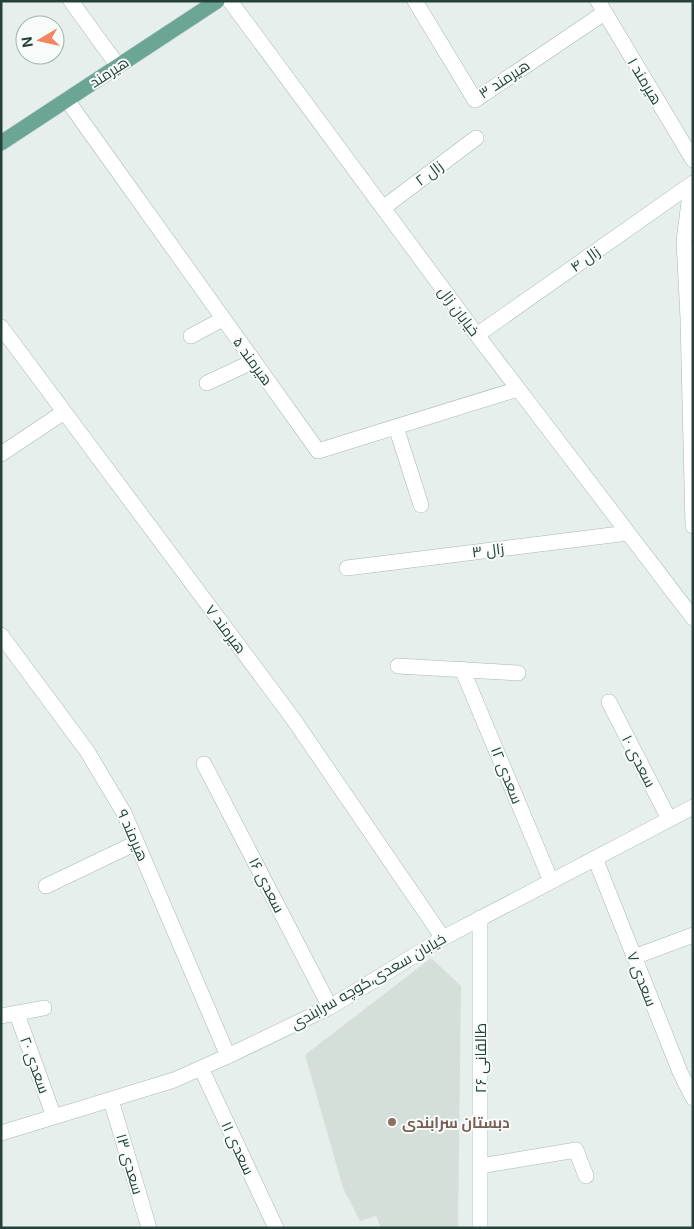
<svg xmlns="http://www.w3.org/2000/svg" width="694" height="1229" font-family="Inter,Cairo,sans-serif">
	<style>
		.built { fill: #d4dfda }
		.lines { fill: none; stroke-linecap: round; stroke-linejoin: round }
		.minor-casing { stroke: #a8b8b2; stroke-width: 16 }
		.major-casing { stroke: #c2cac8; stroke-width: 16 }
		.minor { stroke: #fff; stroke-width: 15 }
		.major { stroke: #6aa596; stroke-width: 15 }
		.education-dot { fill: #8d6e63; stroke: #f7fbf9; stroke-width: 2 }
		.labels { text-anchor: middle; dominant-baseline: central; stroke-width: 4; stroke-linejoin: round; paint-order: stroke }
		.street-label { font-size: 15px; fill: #24423a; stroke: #f7fbf9 }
		.education-label { font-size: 15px; font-weight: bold; fill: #785e54; stroke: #f7fbf9; text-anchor: start }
	</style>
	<rect width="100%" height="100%" fill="#e6efeb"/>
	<path class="built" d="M431,958L461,986L458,1228H381L376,1216L360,1221L343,1188L305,1055Z"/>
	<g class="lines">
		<defs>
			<path id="minor" d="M71,1L118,66
				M230,1L477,335L693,618
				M415,1L475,100L604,13
				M598,1L693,160
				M67,100L318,451L518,389
				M693,194L689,202L684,241L688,318L693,526
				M383,208L476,138
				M1,327L294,720L443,938
				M477,335L693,183
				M191,336L223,319
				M207,383L254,361
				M396,427L421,505
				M1,454L64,412
				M347,568L628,533
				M1,635L87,751L124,813L228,1056
				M398,666L518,673
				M462,669L551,881
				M609,702L669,819
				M204,764L330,1007
				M595,858L680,1072L693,1098
				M46,886L136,843
				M480,918V1228
				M634,957L693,935
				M17,1014L54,1117
				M1,1016L44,1008
				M201,1068L276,1228
				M111,1100L149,1228
				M1,1133L174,1080L228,1056L330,1007L443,938L693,807
				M480,1166L576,1150L586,1176"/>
			<path id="major" d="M1,143L217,1"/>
		</defs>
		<use href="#minor" class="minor-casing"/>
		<use href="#major" class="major-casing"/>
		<use href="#minor" class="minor"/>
		<use href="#major" class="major"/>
	</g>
	<circle class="education-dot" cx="392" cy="1122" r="5"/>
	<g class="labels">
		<g class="street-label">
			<text transform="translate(109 72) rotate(-33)">هیرمند</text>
			<text transform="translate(504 79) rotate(-33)">هیرمند ۳</text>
			<text transform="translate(645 81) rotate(59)">هیرمند ۱</text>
			<text transform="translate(429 173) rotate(-37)">زال ۲</text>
			<text transform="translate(585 259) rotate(-35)">زال ۴</text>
			<text transform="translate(459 311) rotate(53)">خیابان زال</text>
			<text transform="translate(253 361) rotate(54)">هیرمند ۵</text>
			<text transform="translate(488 550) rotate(-7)">زال ۳</text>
			<text transform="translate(226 629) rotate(53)">هیرمند ٧</text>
			<text transform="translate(639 761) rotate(63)">سعدی ۱۰</text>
			<text transform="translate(507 775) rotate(68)">سعدی ۱۲</text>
			<text transform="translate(133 835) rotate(66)">هیرمند ٩</text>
			<text transform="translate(267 885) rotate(63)">سعدی ۱۶</text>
			<text transform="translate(642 979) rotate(69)">سعدی ۷</text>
			<text transform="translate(368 981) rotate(-30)">خیابان سعدی،کوچه سرابندی</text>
			<text transform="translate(480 1058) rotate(-90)">طالقانی ۲۶</text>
			<text transform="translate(35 1065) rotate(70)">سعدی ۲۰</text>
			<text transform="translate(238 1148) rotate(65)">سعدی ۱۱</text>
			<text transform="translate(130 1164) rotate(74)">سعدی ۱۳</text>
		</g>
		<g class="education-label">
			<text x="402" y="1122">دبستان سرابندی</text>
		</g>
	</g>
	<rect width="694" height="1229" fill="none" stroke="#24423a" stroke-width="5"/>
	<g transform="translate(40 40) rotate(261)"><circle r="24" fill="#f7fbf9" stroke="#a3b1ad"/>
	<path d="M0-4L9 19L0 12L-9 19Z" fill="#f4845f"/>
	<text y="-8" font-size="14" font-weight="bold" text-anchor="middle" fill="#24423a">N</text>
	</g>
</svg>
